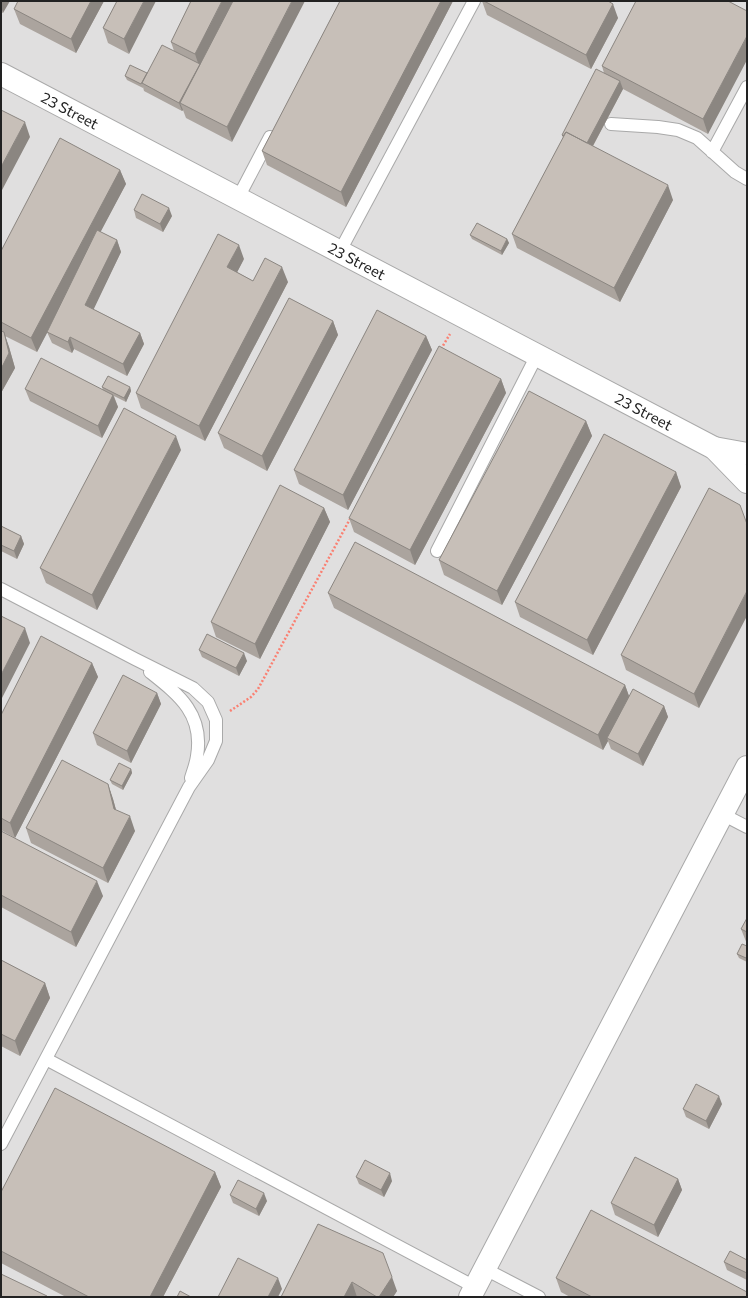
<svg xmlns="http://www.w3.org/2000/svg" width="748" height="1298" font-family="Commissioner,sans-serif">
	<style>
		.residential { fill: #e0dfdf }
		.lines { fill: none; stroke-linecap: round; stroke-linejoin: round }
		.service-casing { stroke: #a9a9a9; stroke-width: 14 }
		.tertiary-casing { stroke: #a9a9a9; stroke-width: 24 }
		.path { stroke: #fa8072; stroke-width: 2.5; stroke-dasharray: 2 2; stroke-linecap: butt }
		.service { stroke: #fff; stroke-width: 12 }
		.tertiary { stroke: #fff; stroke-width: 22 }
		.wall { fill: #aba49e }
		.shaded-wall { fill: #8b8681 }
		.building { fill: #c7bfb8; stroke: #8b8681 }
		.labels { text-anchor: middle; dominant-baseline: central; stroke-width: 3; stroke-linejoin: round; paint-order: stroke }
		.street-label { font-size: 15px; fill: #222; stroke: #fff }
	</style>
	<rect width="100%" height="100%" fill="#f2efe9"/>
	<path class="residential" d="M1,1H747V1297H1Z"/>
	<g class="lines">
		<defs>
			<path id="service" d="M611,124L658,127L678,130L697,138L735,172L747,179
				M712,152L747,87
				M238,198L270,137
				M340,251L474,1
				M437,551L537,355
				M1,589L135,659L193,688L208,702L216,720V741L208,760L189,787L1,1144
				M150,672C179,695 204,714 197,756C196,764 193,771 191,778
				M722,814L747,827
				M46,1059L475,1287
				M485,1269L539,1297"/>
			<g id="tertiary">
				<path id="s1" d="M1,74L714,448L747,482"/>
				<path d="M714,448L747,454"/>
				<path d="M470,1297L747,767"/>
			</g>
		</defs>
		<use href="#service" class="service-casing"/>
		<use href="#tertiary" class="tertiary-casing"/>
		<path class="path" d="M441,349L450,334
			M230,711L251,697L258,689L351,517"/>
		<use href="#service" class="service"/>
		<use href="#tertiary" class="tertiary"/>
	</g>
	<path class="wall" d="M1,1L3,13L1,12Z
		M104,1L76,53L20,24L14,9Z
		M117,1L129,54L108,43L103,28Z
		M191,1L232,142L186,118L183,110L182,111L144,91L143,87V88L127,80L125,76L147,73L174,51L171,42Z
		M340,1H453L346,207L267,165L262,151Z
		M482,1H608L618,18L591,69L487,15Z
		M728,1L708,134L623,89L593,146L673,200L620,302L517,248L512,234L563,138L562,135L604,73L602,66Z
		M120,170L126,184L100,232L117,240L121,252L93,309L140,333L144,344L127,376L74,349L72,353L52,343L47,332L37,352L5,336L9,347L15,368L1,393V251Z
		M134,210L172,216L163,232L136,218Z
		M470,235L507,239L509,243L502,255L472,239Z
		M244,259L237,272L253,281L288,282L205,441L141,408L136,393Z
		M333,321L338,335L267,471L224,448L218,433Z
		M426,336L432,350L348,510L299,484L294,470Z
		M501,379L506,393L415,565L354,532L349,518Z
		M102,387H130L131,391L126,402L114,396L118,407L102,438L30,401L25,389L103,390Z
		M586,421L592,436L502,605L444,575L439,560Z
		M181,450L97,610L46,583L40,568Z
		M676,472L681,487L593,655L520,617L515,602Z
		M324,508L330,522L260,659L216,637L211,622Z
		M747,524L699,708L626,670L621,655Z
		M1,526L21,536L24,544L17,559L1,551Z
		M328,593L625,685L629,696L664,706L668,717L643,766L611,749L608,741L603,750L334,608Z
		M199,650L247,661L239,676L202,657Z
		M92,663L98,677L15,838L1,830V715Z
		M157,693L161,704L131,763L97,745L93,733Z
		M131,769L132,773L123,790L112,784L110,780Z
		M108,784L113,799L116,810L135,831L108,883L31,843L26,828Z
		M1,831L103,896L76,947L1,907Z
		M747,918V944L741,929Z
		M747,946V962L739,958L737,954Z
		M1,960L45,983L50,998L20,1056L1,1046Z
		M722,1104L709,1129L686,1117L683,1109Z
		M215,1172L221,1187L163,1297H66L1,1263V1192Z
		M356,1177L392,1181L384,1197L359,1184Z
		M678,1179L682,1190L658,1237L615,1215L611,1203Z
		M230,1195L267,1201L259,1216L233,1203Z
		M318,1224L397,1291L393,1297H281Z
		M747,1260V1280L727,1270L724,1262Z
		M556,1278L747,1297H570L561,1292Z"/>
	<path class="shaded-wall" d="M1,1H10L3,13L1,7Z
		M91,1H104L76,53L71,39Z
		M144,1H156L129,54L124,39Z
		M222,1H235L180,103L183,110L182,111L179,103L199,66L195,54Z
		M292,1H305L232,142L227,127Z
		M441,1H453L346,207L341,192Z
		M613,4L618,18L591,69L586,55Z
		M747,36V60L708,134L703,119Z
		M620,81L623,89L588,155L585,147Z
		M25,122L30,137L1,192V167Z
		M120,170L126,184L37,352L31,338Z
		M668,185L673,200L620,302L614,288Z
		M169,208L172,216L163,232L160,224Z
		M507,239L509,243L502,255L501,251Z
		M117,240L121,252L90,317L85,305Z
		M239,245L244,259L232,282L227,267Z
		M282,267L288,282L205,441L199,426Z
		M333,321L338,335L267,471L262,456Z
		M4,332L9,347L15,368L1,393V369Z
		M140,333L144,344L127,376L123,364Z
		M426,336L432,350L348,510L343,495Z
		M70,337L74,349L72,353L68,342Z
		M501,379L506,393L415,565L410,550Z
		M130,387L131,391L126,402L124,398Z
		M113,395L118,407L102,438L98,426Z
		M586,421L592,436L502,605L497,591Z
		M176,436L181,450L97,610L92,595Z
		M676,472L681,487L593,655L587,640Z
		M324,508L330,522L260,659L255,644Z
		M21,536L24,544L17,559L14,551Z
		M747,591V616L699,708L694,694Z
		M25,628L30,643L1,700V675Z
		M244,653L247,661L239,676L236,668Z
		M92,663L98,677L15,838L10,823Z
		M625,685L630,699L607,738L608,741L603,750L598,735Z
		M157,693L161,704L131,763L127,751Z
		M664,706L668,717L643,766L638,754Z
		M131,769L132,773L123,790L122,786Z
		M108,784L113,799L120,824L114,809Z
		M130,816L135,831L108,883L103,868Z
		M97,881L103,896L76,947L71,932Z
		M45,983L50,998L20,1056L15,1041Z
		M719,1096L722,1104L709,1129L706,1121Z
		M215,1172L221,1187L163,1297H150Z
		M390,1173L392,1181L384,1197L381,1190Z
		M678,1179L682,1190L658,1237L654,1225Z
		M264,1193L267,1201L259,1216L256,1209Z
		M392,1277L397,1291L393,1297H379Z
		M278,1278L282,1289L278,1297H268Z
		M352,1282L357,1297H344Z"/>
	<path class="building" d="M18,1H91L71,39L14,9Z
		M117,1H144L124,39L103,28Z
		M191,1H222L195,54L171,42Z
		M233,1H292L227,127L180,103Z
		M340,1H441L341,192L262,151Z
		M484,1H608L613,4L586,55Z
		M636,1H728L747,11V36L703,119L602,66Z
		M162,45L200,64L179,103L142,83Z
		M130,65L147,73L141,84L125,76Z
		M596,69L620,81L587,143L566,132L563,136L562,135Z
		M1,110L25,122L1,167Z
		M566,132L668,185L614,288L512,234Z
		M60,138L120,170L31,338L1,322V251Z
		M142,194L169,208L160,224L134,210Z
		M477,223L507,239L501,251L470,235Z
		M97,230L117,240L85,305L140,333L123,364L70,337L68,342L47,332Z
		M218,234L239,245L227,267L253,281L265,258L282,267L199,426L136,393Z
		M289,298L333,321L262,456L218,433Z
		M377,310L426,336L343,495L294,470Z
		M1,331L4,332L9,353L1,369Z
		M439,346L501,379L410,550L349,518Z
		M41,358L113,395L98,426L25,389Z
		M108,376L130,387L124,398L102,387Z
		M529,391L586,421L497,591L439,560Z
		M124,408L176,436L92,595L40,568Z
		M604,434L676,472L587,640L515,602Z
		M280,485L324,508L255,644L211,622Z
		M709,488L740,505L747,524V591L694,694L621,655Z
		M1,526L21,536L14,551L1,545Z
		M355,542L625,685L598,735L328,593Z
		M1,616L25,628L1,675Z
		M207,634L244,653L236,668L199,650Z
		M41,636L92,663L10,823L1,818V715Z
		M123,675L157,693L127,751L93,733Z
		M633,689L664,706L638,754L607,738Z
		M62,760L108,784L114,809L130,816L103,868L26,828Z
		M119,763L131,769L122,786L110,780Z
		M1,831L97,881L71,932L1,895Z
		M747,918V932L741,929Z
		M742,944L747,946V956L746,958L737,954Z
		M1,960L45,983L15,1041L1,1034Z
		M696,1084L719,1096L706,1121L683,1109Z
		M55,1088L215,1172L150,1297H89L1,1251V1192Z
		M635,1157L678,1179L654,1225L611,1203Z
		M365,1160L390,1173L381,1190L356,1177Z
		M238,1180L264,1193L256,1209L230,1195Z
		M591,1210L747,1292V1297H592L556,1278Z
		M318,1224L383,1253L392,1277L379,1297H377L352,1282L344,1297H281Z
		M730,1251L747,1260V1273L724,1262Z
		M238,1258L278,1278L268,1297H218Z
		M1,1274L47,1296L46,1297H1Z
		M180,1291L191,1297H177Z"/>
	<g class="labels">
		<g class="street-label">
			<text stroke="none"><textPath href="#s1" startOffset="78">23 Street</textPath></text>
			<text stroke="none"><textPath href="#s1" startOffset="402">23 Street</textPath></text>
			<text stroke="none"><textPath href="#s1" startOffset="726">23 Street</textPath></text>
		</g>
	</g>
	<rect width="748" height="1298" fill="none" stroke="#222222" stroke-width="4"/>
</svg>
